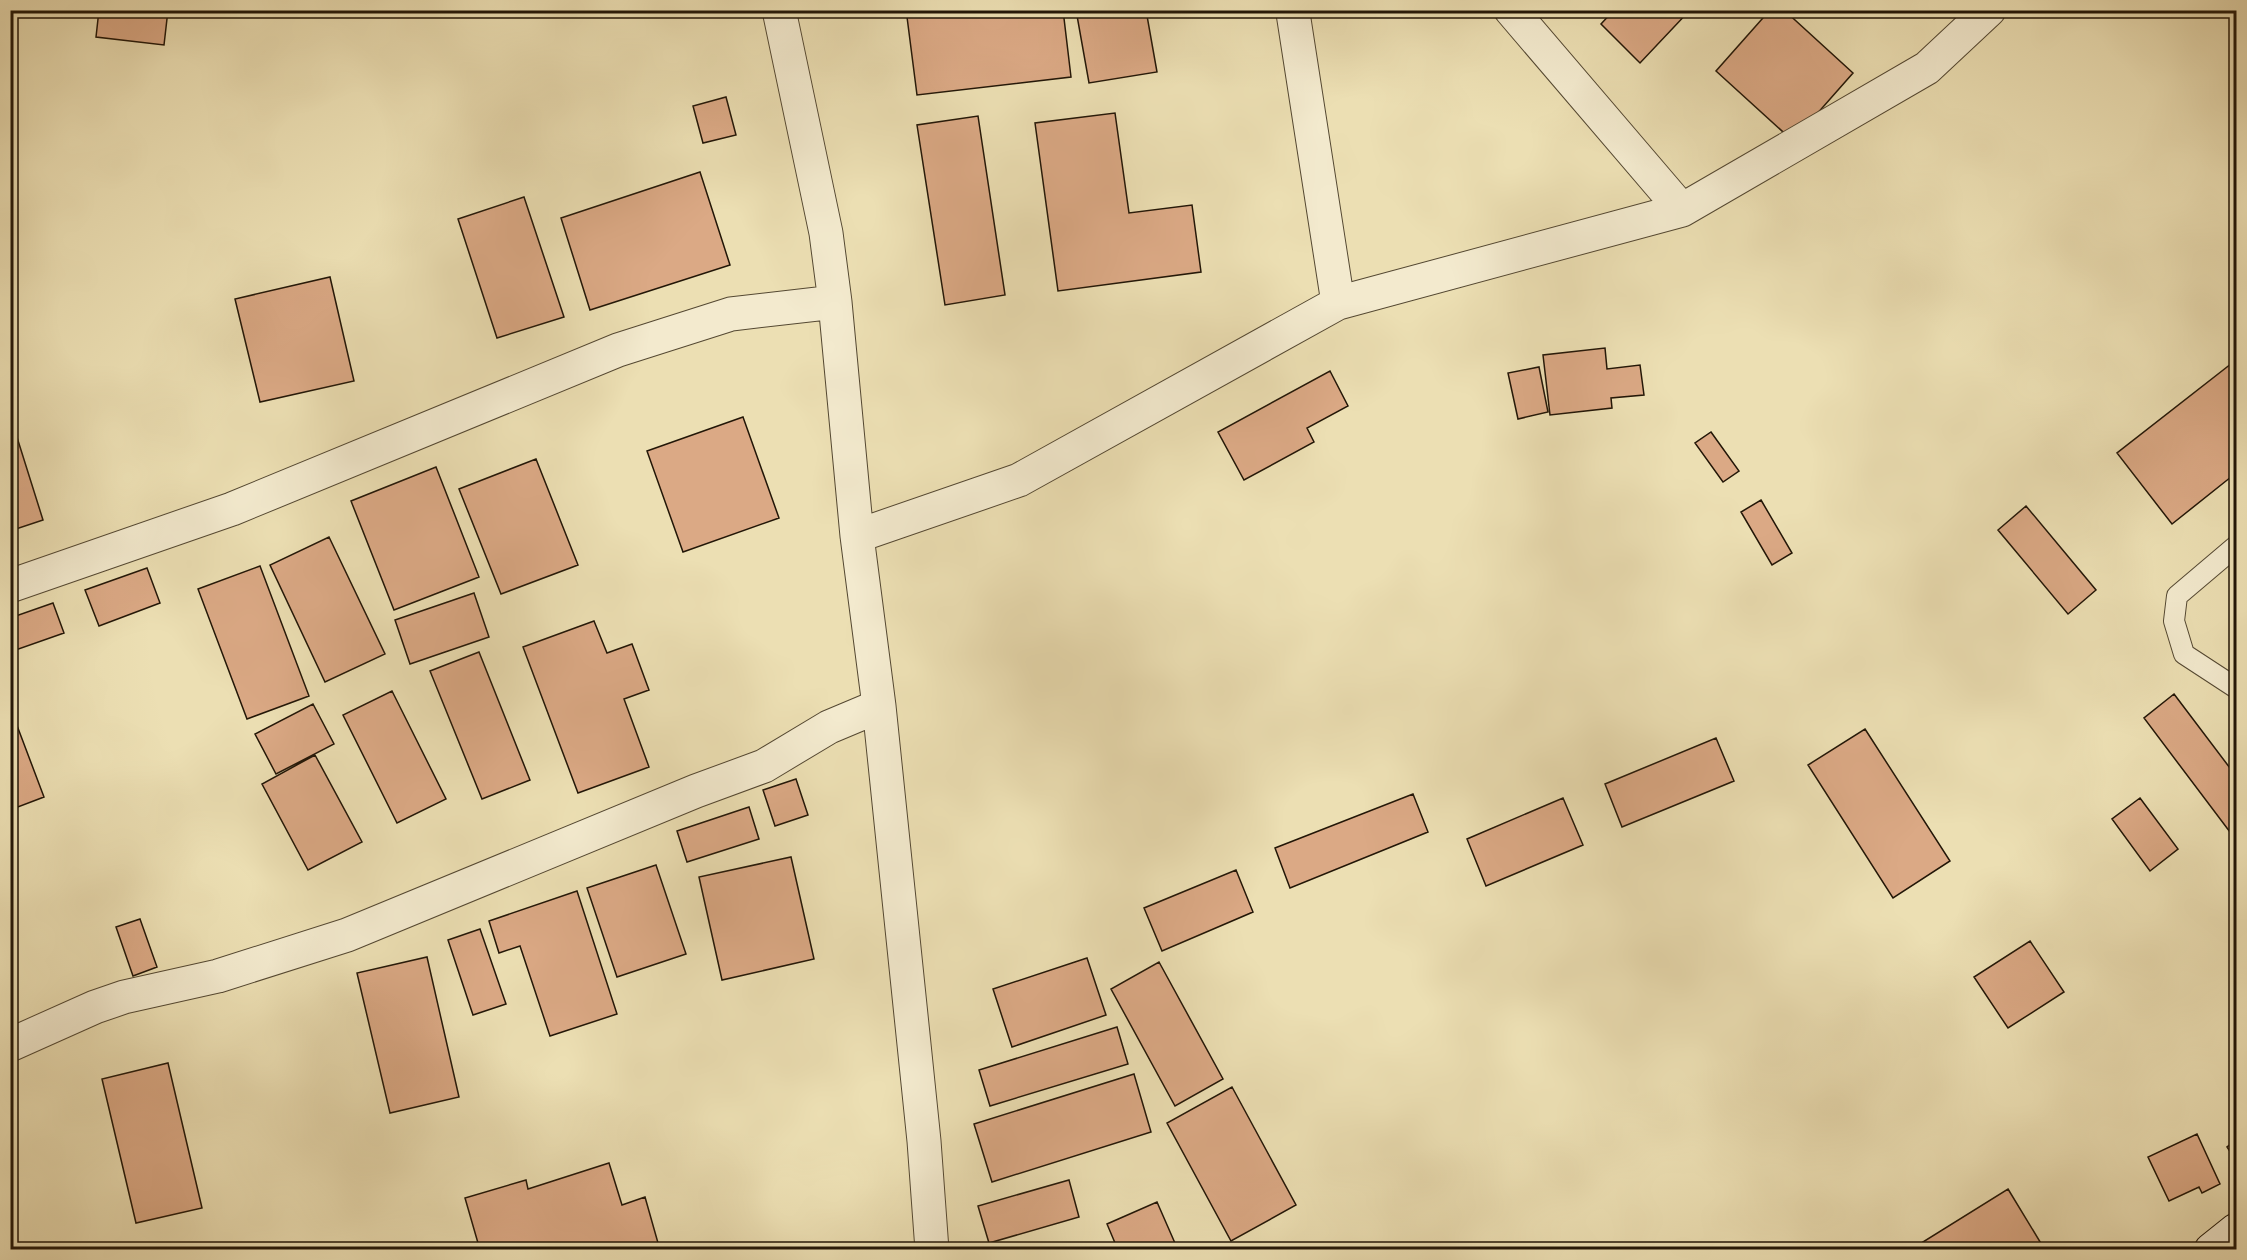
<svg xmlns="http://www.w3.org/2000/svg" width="2247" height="1260" font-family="'IM FELL DW Pica',serif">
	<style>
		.building { fill: #dba985; stroke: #221607; stroke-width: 1.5 }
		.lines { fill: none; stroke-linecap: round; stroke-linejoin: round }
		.lane-casing { stroke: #544832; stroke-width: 22 }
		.street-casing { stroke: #544832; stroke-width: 35 }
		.secondary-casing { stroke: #221607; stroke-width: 35 }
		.lane { stroke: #f3eace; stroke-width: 20 }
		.street { stroke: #f3eace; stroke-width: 33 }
		.secondary { stroke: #f3eace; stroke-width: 33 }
	</style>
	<rect width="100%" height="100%" fill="#ecdfb3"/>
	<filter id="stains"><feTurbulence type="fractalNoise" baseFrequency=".00333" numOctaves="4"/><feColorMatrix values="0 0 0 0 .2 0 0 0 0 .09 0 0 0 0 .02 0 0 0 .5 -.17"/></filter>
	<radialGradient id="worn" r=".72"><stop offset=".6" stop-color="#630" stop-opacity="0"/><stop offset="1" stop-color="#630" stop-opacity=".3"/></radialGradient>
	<path class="building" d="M99,10H168L164,45L96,37Z
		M963,10H1063L1071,77L917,95L907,17Z
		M1076,10H1146L1157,72L1089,83Z
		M1614,10H1690L1640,63L1601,24Z
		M1770,10H1784L1853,73L1793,141L1716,71Z
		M726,97L736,135L703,143L693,106Z
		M1115,113L1129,213L1192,205L1201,272L1058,291L1035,123Z
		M978,116L1005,295L945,305L917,125Z
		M700,172L730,265L590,310L561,218Z
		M524,197L564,317L497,338L458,219Z
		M330,277L354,381L260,402L235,299Z
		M1605,348L1607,369L1640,365L1644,395L1611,398L1612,408L1550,415L1543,355Z
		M2236,360V473L2172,524L2117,453Z
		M1539,367L1548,412L1518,419L1508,373Z
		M1330,371L1348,406L1307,428L1314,442L1244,480L1218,432Z
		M10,415L43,520L10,531Z
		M743,417L779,518L683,552L647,451Z
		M1711,432L1739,471L1723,482L1695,443Z
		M536,459L578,565L501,594L459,489Z
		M436,467L479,577L394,610L351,501Z
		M1761,500L1792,553L1772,565L1741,512Z
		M2026,506L2096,590L2068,614L1998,530Z
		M329,537L385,654L325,682L270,565Z
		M260,566L309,696L247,719L198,589Z
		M147,568L160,603L99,626L85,590Z
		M474,593L489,637L410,664L395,620Z
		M53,603L64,633L10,652V618Z
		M594,621L607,653L632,644L649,690L624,699L649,767L578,793L523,647Z
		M479,652L530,780L482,799L430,671Z
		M392,691L446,799L397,823L343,715Z
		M2174,694L2236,776V840L2144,718Z
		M313,704L334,744L276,774L255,734Z
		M10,707L44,797L10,810Z
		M1865,729L1950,861L1893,898L1808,765Z
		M1716,738L1734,781L1622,827L1605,784Z
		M315,755L362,842L308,870L262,784Z
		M796,779L808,815L775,826L763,790Z
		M1413,794L1428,832L1290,888L1275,848Z
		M1563,798L1583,845L1486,886L1467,839Z
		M2140,798L2178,849L2150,871L2112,819Z
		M749,807L759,839L687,862L677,831Z
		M791,857L814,959L722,980L699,877Z
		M656,865L686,954L617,977L587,888Z
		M1236,870L1253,912L1162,951L1144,908Z
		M577,891L617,1014L550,1036L520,946L499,953L489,921Z
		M140,919L157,967L133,976L116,927Z
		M480,929L506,1004L473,1015L448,940Z
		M2030,941L2064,992L2008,1028L1974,977Z
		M427,957L459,1097L390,1113L357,973Z
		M1087,958L1106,1015L1012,1047L993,989Z
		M1159,962L1223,1079L1175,1106L1111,989Z
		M1117,1027L1128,1064L990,1106L979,1070Z
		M168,1063L202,1208L136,1223L102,1079Z
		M1134,1074L1151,1132L992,1182L974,1124Z
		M1232,1087L1296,1205L1231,1241L1167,1123Z
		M2197,1134L2220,1184L2202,1193L2199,1187L2169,1201L2148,1157Z
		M2236,1140V1161L2227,1147Z
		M609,1163L622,1205L645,1197L660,1250H480L465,1198L526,1180L528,1189Z
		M1069,1180L1079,1217L989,1243L978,1206Z
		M2008,1189L2045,1250H1910Z
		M1157,1202L1178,1250H1118L1107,1224Z"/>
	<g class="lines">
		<defs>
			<path id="lane" d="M2236,546L2177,596L2174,621L2184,654L2236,688"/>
			<path id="street" d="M779,10L826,233L835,302L857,536L879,706L924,1141L932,1250
				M1511,10L1682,210
				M1293,13L1338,303
				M857,536L1019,480L1338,303L1682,210L1927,68L1989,10
				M10,586L232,509L618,350L731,314L835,302
				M10,1045L95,1007L124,997L218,976L347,935L696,791L764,766L829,727L879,706"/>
			<path id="secondary" d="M2211,1250L2236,1230"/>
		</defs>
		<use href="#lane" class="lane-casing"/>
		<use href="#street" class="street-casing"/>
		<use href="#secondary" class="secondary-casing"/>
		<use href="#lane" class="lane"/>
		<use href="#street" class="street"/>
		<use href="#secondary" class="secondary"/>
	</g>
	<rect width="2247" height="1260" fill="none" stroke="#ecdfb3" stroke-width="36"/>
	<rect x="12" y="12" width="2223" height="1236" fill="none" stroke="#221607" stroke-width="3"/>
	<rect x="18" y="18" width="2211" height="1224" fill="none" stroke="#221607" stroke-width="1.5"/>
	<rect width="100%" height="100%" filter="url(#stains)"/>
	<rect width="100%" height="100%" fill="url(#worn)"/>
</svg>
